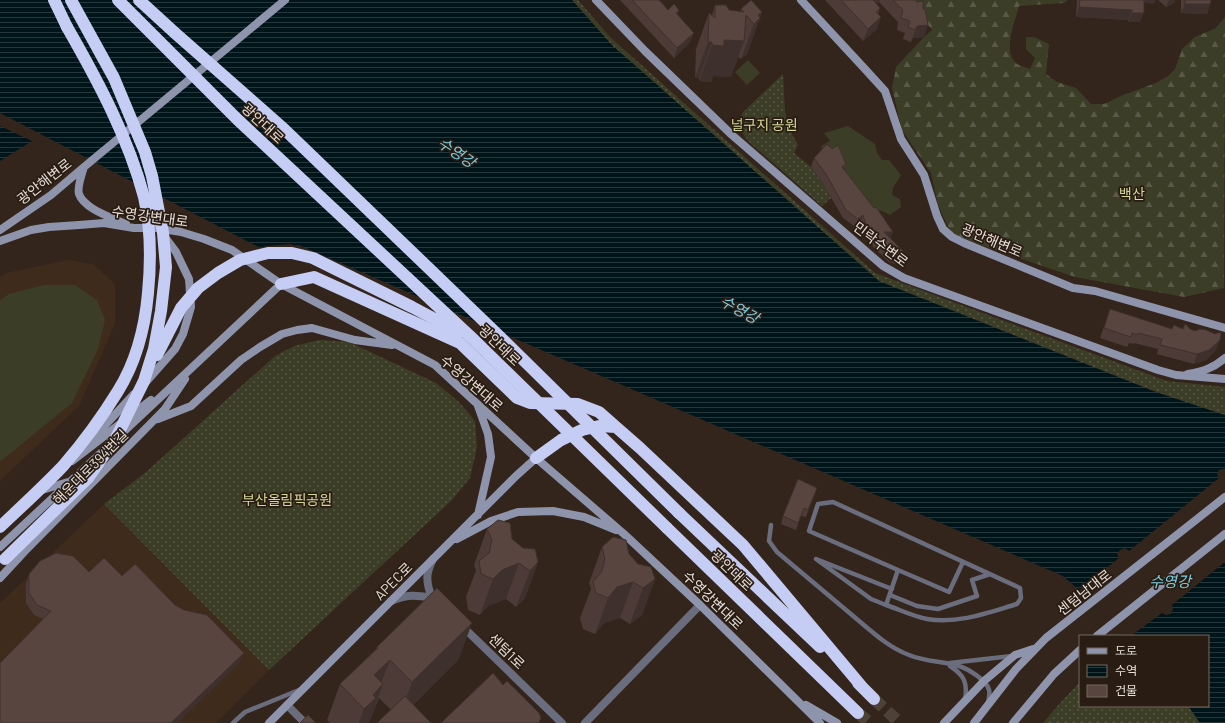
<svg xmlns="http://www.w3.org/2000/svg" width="1225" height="723" font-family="Barlow,'Noto Sans KR',sans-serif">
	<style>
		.built { fill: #3e2b1c }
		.grass { fill: url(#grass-dots) }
		.forest { fill: url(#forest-firs) }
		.garden { fill: #3c3d27 }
		.water { fill: url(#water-rules) }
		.pier { fill: #33251b }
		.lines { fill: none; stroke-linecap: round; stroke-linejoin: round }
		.highway-tunnel { stroke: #4e4137; stroke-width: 12; stroke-dasharray: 12 6; stroke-linecap: butt }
		.lane { stroke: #6a6d7d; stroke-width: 4.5 }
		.street { stroke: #6a6d7d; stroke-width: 8 }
		.secondary { stroke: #8f94ad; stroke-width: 8 }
		.highway { stroke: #c5cdf5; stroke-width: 12 }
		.highway-bridge { stroke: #c5cdf5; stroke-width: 12 }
		.wall { fill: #4c3b37 }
		.shaded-wall { fill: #3e302d }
		.building { fill: #584540; stroke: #3e302d }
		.labels { text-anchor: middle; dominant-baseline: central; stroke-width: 3.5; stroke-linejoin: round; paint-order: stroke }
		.street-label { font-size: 14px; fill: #e6ddd6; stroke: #291c12 }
		.park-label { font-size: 14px; fill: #d3d796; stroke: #291c12 }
		.water-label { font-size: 15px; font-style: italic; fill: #7ccfe3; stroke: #291c12 }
	</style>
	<defs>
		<pattern id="grass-dots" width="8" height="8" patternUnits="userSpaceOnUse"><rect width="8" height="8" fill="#3c3d27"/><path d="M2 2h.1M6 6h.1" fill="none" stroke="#585946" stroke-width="1.8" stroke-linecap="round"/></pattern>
		<pattern id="forest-firs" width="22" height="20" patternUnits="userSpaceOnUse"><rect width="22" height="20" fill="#3c3d27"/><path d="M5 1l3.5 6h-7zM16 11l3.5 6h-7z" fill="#585946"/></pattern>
		<pattern id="water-rules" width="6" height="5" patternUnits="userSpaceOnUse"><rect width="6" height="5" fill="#00151a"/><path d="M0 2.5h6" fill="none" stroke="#25373b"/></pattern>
	</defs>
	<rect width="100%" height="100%" fill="#33251b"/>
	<path class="built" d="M68,260L93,264L115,284V324L79,406L0,481V277L6,273Z
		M104,504L269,670L216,723H0V603Z"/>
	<path class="grass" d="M551,0H578L610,37L875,273L1167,381L1225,387V428L872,291Z
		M783,74L785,111L788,127L798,145L794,153L811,167L825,187L831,198L822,206L748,141L737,124L743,112Z
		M320,340L349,342L436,383L459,402L475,421L477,447L470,478L452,500L269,670L104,504L145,473L275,356L294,346Z
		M1080,682V706H1190L1203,723H1043L1061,702Z"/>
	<path class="forest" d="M908,0H1068L1064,3L1019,6C1015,21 1003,50 1015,62C1018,66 1025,67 1030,69L1035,58L1026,49V37H1034L1049,44L1046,74L1057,82L1076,88L1091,104H1104L1123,95L1156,83L1168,76L1175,69L1182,49L1195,37L1216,28L1225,17L1224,288L1184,297L1075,277L981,245L958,236L950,231L938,205L931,173L902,130L892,88L896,67L924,37L932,30Z"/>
	<path class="garden" d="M748,60L760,73L747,85L735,72Z
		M848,126L875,144L877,153L882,160H889L901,175L893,188L892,195L900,199L901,207L890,215L880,210L873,215L824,152L821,146L830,141L824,133Z
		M44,285H75L97,300L105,320L98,349L72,403L1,461L0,460V300L9,294Z"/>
	<path class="water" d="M0,0H572L612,45L879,281L1156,392L1225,415V723H1200L1188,706H1208V636H1131L1063,576L299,245L283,247L276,256L0,113Z
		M0,126L32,141L0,161Z"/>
	<path class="pier" d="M291,244L297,247L284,248L275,257L257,248L267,246Z
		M1222,469H1225V562L1172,605L1173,609L1171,614L1166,615L1162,613L1131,636H1128L1078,591L1119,558L1117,554L1120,550L1125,548L1129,551L1219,478L1217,474L1219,470Z"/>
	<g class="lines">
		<path class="highway-tunnel" d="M874,699L900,723
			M858,713L870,723"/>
		<path class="lane" d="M833,502L1020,588L1021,598L1017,604C987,613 958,624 927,619C915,617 898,609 886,605L898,570L809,531L818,504Z
			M771,525L769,541L777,552C802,573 827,594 852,615C869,629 887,647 909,655C926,662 942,661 959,666C968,669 987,680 989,690C990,693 989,698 988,702
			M898,570L949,592L963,562
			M890,595L917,606L938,609L977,596L972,580L990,574
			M886,605L871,599L816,559L892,589
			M950,663L1012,656
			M950,666C964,675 968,683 965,699
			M233,723L245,712L299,690"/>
		<path class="street" d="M433,559C431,563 429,568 428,572C426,581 429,595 436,602
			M391,601C407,594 416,595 433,598
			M461,625L562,723
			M287,705L305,723
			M585,723L700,605"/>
		<path class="secondary" d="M596,0L645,51L732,135L883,266L904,278L1158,370L1176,375L1225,379
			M801,0L864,68L885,91L901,139L924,175L937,216L943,229L952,237L964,243L1073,288L1095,291L1225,328
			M84,167C82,173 77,188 79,194C84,209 113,218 126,224
			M0,230L51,195L84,167L285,0
			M0,241L31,230L49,227L79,225L104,223L134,228H157L181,232L204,239L232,250L281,284L435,365L536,458L624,534L700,605L820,723
			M1188,374C1204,371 1213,368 1225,358
			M145,383L175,349L183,334L191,307L189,279L176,252L164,236
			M478,406L488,434L491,457L478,515
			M158,419L191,406L241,360L260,347L282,334L297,330L312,328L355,340L392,345
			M120,435L281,284
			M86,446L134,394
			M72,461L151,400
			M39,491L68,482
			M457,539L491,521L518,512L553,511L584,517L616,530
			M0,547L101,453
			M0,578L25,551L165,409L185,379
			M1097,636L1225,534
			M806,705L837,723
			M269,723L516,476L536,458
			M944,723L984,681L1015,655L1033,649
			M974,723L1016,669L1046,638L1225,497
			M1013,723L1054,674L1080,650"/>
		<path class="highway" d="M54,0L67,27
			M281,284L314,277L460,343L517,398L530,403L578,404L599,412L616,427
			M536,458L561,440L582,430L599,426L616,427L640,448L743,545L863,688
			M679,513L820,647
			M667,528L858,713
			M858,683L874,699"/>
		<path class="highway-bridge" d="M118,0L237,119L473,339L667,528
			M139,0L175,33L284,129L493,330L679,513
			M157,355L181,308L198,288L218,273L240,260L268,253H292L313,258L412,307L459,332
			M0,527C21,507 43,487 63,466C83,443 102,417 118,391C136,362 145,327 148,293C151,262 151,228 144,197C128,137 98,81 67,27
			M5,559L88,478L116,438L144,381L154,349L161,311L166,267L163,233L152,176L145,152L114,78L71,0"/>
	</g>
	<path class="wall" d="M620,0H659L668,10H679L677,15L690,42L674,58Z
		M825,0H915L924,37L913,38L911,42L903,39L905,33L897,30L898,22L879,2L876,4L880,8L878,14L877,29L863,41Z
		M1077,0H1155L1154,4L1144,2L1140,22H1128V20L1076,17Z
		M1158,0H1175L1174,3L1166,7Z
		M1181,0H1211L1210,4L1207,14L1181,13Z
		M715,5L729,10L740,12L741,9L762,12L747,54L741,59L738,57L731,77L713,76L711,82L699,81V78H695L696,49L709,13L712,15Z
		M814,158L844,169L890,239L903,251L900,259L895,264L889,262L873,247L869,236L865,239L860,223L855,227L843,218L822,182L811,167Z
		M1110,309L1172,329H1190L1216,350L1206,360L1194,364L1157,354L1158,349L1134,343V344L1129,343L1127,347L1100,338Z
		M817,488L806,517L801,516L796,530L781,524L783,516Z
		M487,529L512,539L538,562L525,598L516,607L506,599L488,606L480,615L468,610L466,597L476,570L474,565Z
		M602,547L629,554L638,564L655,579L642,615L630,624L620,618L604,623L595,634L583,629L580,618L591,589L589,583Z
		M89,572L122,576L175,605L240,662L43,619L34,615L26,603V584L29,574Z
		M377,647L459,659L413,705L391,710L379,698L370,720L368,723H330L327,720L340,684L376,649Z"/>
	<path class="shaded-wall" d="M873,0H880L879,2L868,12Z
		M1135,0H1155L1154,4L1134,1Z
		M1169,0H1175L1174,3L1166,7Z
		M1185,4H1210L1207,14L1181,13Z
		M1079,7L1132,10L1128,20L1076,17Z
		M762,12L747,54L741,59L754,24L758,15Z
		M1132,13H1144L1140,22H1128Z
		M881,17L877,29L863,41L868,29Z
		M928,25L924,37L913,38L911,42L917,26Z
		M694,33L690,42L674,58L677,48Z
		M724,40L744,41L731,77L713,76L711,82L699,81L712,45Z
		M708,42H712L699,78H695Z
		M863,215L860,223L855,227L858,219Z
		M872,227L869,236L865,239L868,231Z
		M884,232H893L890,240Z
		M903,251L900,259L895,264L898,256Z
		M1220,340L1216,350L1206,360L1194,364L1197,354Z
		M538,562L525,598L516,607L530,571Z
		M519,563L506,599L488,606L480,615L493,579L502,570Z
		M655,579L642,615L630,624L643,588Z
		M633,582L620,618L604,623L595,634L608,598L617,587Z
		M472,623L459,659L399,718L412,682Z
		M244,653L240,662L178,723H171Z
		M390,660L379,688L383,684L370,720L368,723H359L364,709L374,675Z"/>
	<path class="building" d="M632,0H659L668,10L674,4L679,10L676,13L694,33L677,48Z
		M751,0L762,12L758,15L760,18L754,24L746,15L744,41L724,40V46L712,45V42H708L709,13L715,18V5H726L729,10L744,12L741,9Z
		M841,0H873L880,8L876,12L881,17L868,29Z
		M893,0H915L917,2L923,1V9H925L928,25L917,26L915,30L908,27L910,21L901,18L903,10Z
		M1080,0H1144V13H1132V10L1079,7Z
		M1185,0H1211L1210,4H1185Z
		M827,144L832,149L838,145L846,164L842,167L874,208L876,207L893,232H884L903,251L898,256L892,253L876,238L872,227L868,231L863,215L858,219L846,210L826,174L814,158Z
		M1110,309L1172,329L1174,325L1183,329L1185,324L1190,329L1195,331L1200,329L1206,330L1215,334L1221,332L1220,340L1209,350L1197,354L1160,345L1162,339L1138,333L1137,335L1132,333L1131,337L1104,328Z
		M798,479L817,488L808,510L804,508L798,523L783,516Z
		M498,520L510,523L512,539L523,548L535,549L538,562L530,571L519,563L502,570L493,579L481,574L479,561L489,553L492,540L487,529Z
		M613,537L626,540L629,554L638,564L651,567L655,579L643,588L633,582L617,587L608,598L596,593L593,582L602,571L605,559L602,547Z
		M56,553L73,556L89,572L104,558L122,576L135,564L175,605L184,610L207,615L244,653L171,723H0V663L51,611L37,605L29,593V574L40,561Z
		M437,588L472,623L412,682L390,660L374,675L383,684L373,695L376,698L364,709L340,684L378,648L377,647Z
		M493,673L503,685L507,681L539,713L541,718L539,723H441Z
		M405,696L431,723H377Z
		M308,715L316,723H300Z"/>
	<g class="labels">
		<g class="street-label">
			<text transform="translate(263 123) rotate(43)">광안대로</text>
			<text transform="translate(44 181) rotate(-38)">광안해변로</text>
			<text transform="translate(150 216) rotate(8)">수영강변대로</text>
			<text transform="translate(992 240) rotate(23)">광안해변로</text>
			<text transform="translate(881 244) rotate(37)">민락수변로</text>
			<text transform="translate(500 345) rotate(44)">광안대로</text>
			<text transform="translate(472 383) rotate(41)">수영강변대로</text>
			<text transform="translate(90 467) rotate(-45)">해운대로394번길</text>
			<text transform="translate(732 570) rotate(44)">광안대로</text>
			<text transform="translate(393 581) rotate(-45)">APEC로</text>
			<text transform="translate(1084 592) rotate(-38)">센텀남대로</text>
			<text transform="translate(713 600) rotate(44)">수영강변대로</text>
			<text transform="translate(507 651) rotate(44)">센텀1로</text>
		</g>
		<g class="park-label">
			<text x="764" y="124">널구지 공원</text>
			<text x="1132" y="193">백산</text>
			<text x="287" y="499">부산올림픽공원</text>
		</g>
		<g class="water-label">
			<text transform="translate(457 152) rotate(34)">수영강</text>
			<text transform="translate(740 309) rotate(29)">수영강</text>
			<text x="1170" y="581">수영강</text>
		</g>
	</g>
	<rect x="1079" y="635" width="130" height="72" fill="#291c12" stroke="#756960"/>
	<rect x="1087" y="648" width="20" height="6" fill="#8f94ad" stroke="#756960"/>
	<text x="1115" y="655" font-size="12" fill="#e6ddd6">도로</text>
	<rect x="1087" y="665" width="20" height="12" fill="url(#water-rules)" stroke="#756960"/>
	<text x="1115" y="675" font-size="12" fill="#e6ddd6">수역</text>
	<rect x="1087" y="685" width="20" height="12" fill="#584540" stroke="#756960"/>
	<text x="1115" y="695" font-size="12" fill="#e6ddd6">건물</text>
</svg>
